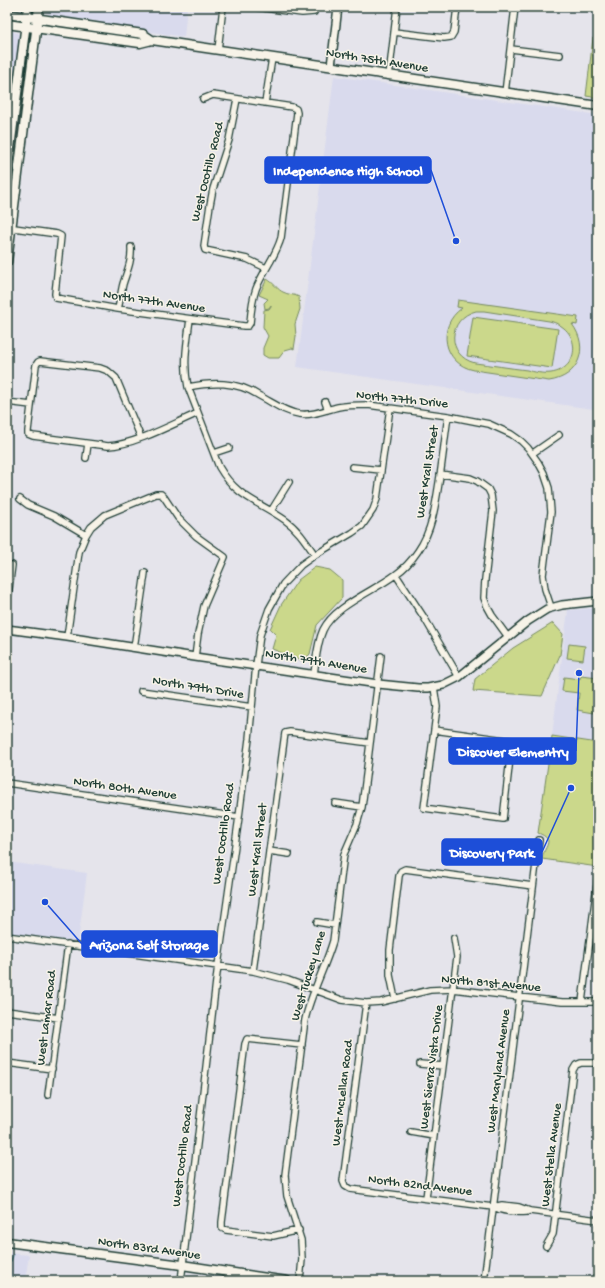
<svg xmlns="http://www.w3.org/2000/svg" width="605" height="1288" font-family="'Gochi Hand',sans-serif">
	<style>
		.built { fill: #d9daed }
		.green { fill: #cbd88b; stroke: #758a60; fill-rule: evenodd }
		.lines { fill: none; stroke-linecap: round; stroke-linejoin: round }
		.stream { stroke: #5c8e9e; stroke-width: 1.5 }
		.minor-casing { stroke: #1f3d34; stroke-width: 8 }
		.tertiary-casing { stroke: #1f3d34; stroke-width: 10 }
		.secondary-casing { stroke: #1f3d34; stroke-width: 11 }
		.minor { stroke: #f7f3e8; stroke-width: 5.5 }
		.tertiary { stroke: #f7f3e8; stroke-width: 7 }
		.secondary { stroke: #f7f3e8; stroke-width: 8 }
		.labels { text-anchor: middle; dominant-baseline: central; stroke-width: 3; stroke-linejoin: round; paint-order: stroke }
		.street-label { font-size: 13px; fill: #1f3d34; stroke: #f7f3e8 }
		.leader { fill: none; stroke: #1d4ed8; stroke-width: 1.5 }
		.callout-dot { fill: #1d4ed8; stroke: #f7f3e8; stroke-width: 1.5 }
		.callout { fill: #1d4ed8; stroke: #1d4ed8; stroke-width: 1.5 }
		.callout-label { font-size: 14px; text-anchor: middle; font-weight: bold; fill: #fff }
	</style>
	<rect width="100%" height="100%" fill="#e5e4eb"/>
	<filter id="ink" filterUnits="userSpaceOnUse"><feTurbulence type="fractalNoise" baseFrequency=".025" numOctaves="2"/><feDisplacementMap in="SourceGraphic" scale="8" xChannelSelector="R" yChannelSelector="G"/><feConvolveMatrix kernelMatrix="1 2 1 2 8 2 1 2 1" color-interpolation-filters="sRGB"/></filter>
	<g filter="url(#ink)">
		<path class="built" d="M44,7H187L184,37L120,27L95,21L50,15L46,11Z
			M7,30L18,33L20,38L16,71L7,69Z
			M334,76L598,115V369L593,409L297,367Z
			M598,608V743L552,736L568,610Z
			M7,862L87,873L78,942L7,932Z
			M7,1253L29,1255L25,1281H7Z"/>
		<path class="green" d="M593,38H598V98L586,96Z
			M267,279C274,283 278,290 283,292C288,295 294,294 299,297L300,309L295,324L296,336L294,349L292,348L285,350L279,358H268L263,355V348L268,336L263,327L264,310L269,309L271,306V305L269,308L265,309L264,303L268,299L259,295Z
			M458,300L578,317L577,325L572,324C590,348 579,377 549,381L474,370C443,364 436,326 462,308L457,307ZM476,311H484L549,321C582,328 581,369 551,373C543,374 534,372 527,370C509,368 492,365 475,363C446,356 447,318 476,311Z
			M473,317L558,329L552,368L467,356Z
			M315,567L330,570L342,580V598L317,625L310,654L303,661L272,649L276,635L270,629L281,605L298,580Z
			M553,623L563,634L560,655L542,696L473,691L475,679L513,648Z
			M569,644L585,646L583,660L567,658Z
			M581,676L598,678L594,713L577,710L579,693L562,691L564,677L580,679Z
			M552,736L598,743V867L542,859C543,847 557,840 538,833Z"/>
		<g class="lines">
			<path class="stream" d="M11,1261L13,1255"/>
			<defs>
				<path id="minor" d="M256,7L302,13L314,12
					M394,32L444,38L451,37L454,32L457,7
					M511,49L560,55
					M218,50L223,7
					M389,76L397,7
					M505,93L515,7
					M237,99L229,140L213,189L210,205L204,246L205,250L247,259L266,268
					M265,103L272,58
					M7,227L57,234L61,236L55,294L56,298L118,309L244,326H248L250,323C251,311 252,300 256,289C263,271 276,256 281,238L297,113L296,109L292,107L213,95L203,99
					M118,309C120,301 121,292 123,284C127,271 132,261 131,247
					M190,319C187,343 183,363 188,387L219,467C237,498 258,501 285,520C298,529 306,542 315,555
					M188,387C212,382 236,381 258,395C272,402 284,412 299,414C313,416 325,410 338,407C348,405 358,405 368,405L448,416L489,424L511,434L521,441L528,448L538,462L544,473L549,488L551,512L543,575L545,589L551,607
					M7,402L31,405
					M325,402L328,410
					M141,438L116,378L108,371L100,368L40,361L38,362L36,365L28,431V434L33,436L108,446C134,445 173,424 198,413
					M214,453L229,448
					M533,453L559,435
					M86,458L88,444
					M352,467L381,470
					M440,474L470,478L477,481L488,489L491,495L493,511L485,579L484,598L487,606L492,615L508,637
					M20,499L28,505L54,516L86,535
					M271,511L289,482
					M396,575L425,619L459,677
					M7,605L12,565
					M67,637L79,552L86,535L91,527L105,515L156,494H161L164,497L178,518L196,536L225,557L204,606L198,634L195,657
					M134,648L145,573
					M314,674C316,660 317,643 323,630C334,606 374,591 395,575C404,569 412,560 418,551C433,529 436,502 440,476C443,456 445,436 448,416
					M141,691L252,707
					M434,730L512,741L503,819L424,808L437,707L434,687
					M7,783L239,817
					M335,803L362,807
					M269,851L289,854
					M317,922L335,925
					M7,936L253,971L288,980L342,1000L366,1003L381,1002L430,990L453,989L562,1002H598
					M253,971L285,733L290,732L370,743
					M395,999L390,975V950L399,876L401,871L405,869L533,886
					M582,1002L598,877
					M366,1003L343,1181L345,1186L350,1189L493,1207L502,1205L519,1207L530,1211L598,1220
					M7,1011L59,1018
					M7,1063L52,1069
					M420,1064L443,1066
					M48,1095L68,944
					M411,1132L434,1136
					M426,1198L457,957L454,938
					M493,1207C505,1212 515,1213 527,1212
					M299,1230L273,1236L226,1230L222,1228V1222L245,1044L247,1039L302,1045
					M546,1246L553,1234L573,1070L576,1065L581,1063H598
					M181,1281L217,973L239,817L249,739L256,665L260,635L269,609L283,584L301,565L315,555L352,533L362,526L373,510L377,499L390,408
					M300,1281L302,1259L301,1240L287,1196L285,1175L305,1020C311,993 325,968 333,941L344,854L357,824L362,807L381,656
					M484,1281L539,840"/>
				<path id="tertiary" d="M331,66L338,7
					M7,629L67,637L195,657L378,684L418,688H428L443,685L459,677L528,621L547,609L562,605L598,601"/>
				<path id="secondary" d="M7,14L143,34L152,40
					M7,24L140,43L152,40L598,106
					M7,172L28,7
					M7,262L39,7
					M7,1242L182,1265L287,1281"/>
			</defs>
			<use href="#minor" class="minor-casing"/>
			<use href="#tertiary" class="tertiary-casing"/>
			<use href="#secondary" class="secondary-casing"/>
			<use href="#minor" class="minor"/>
			<use href="#tertiary" class="tertiary"/>
			<use href="#secondary" class="secondary"/>
		</g>
	</g>
	<g class="labels">
		<g class="street-label">
			<text transform="translate(377 61) rotate(9)">North 75th Avenue</text>
			<text transform="translate(208 172) rotate(-76)">West Ocotillo Road</text>
			<text transform="translate(154 302) rotate(8)">North 77th Avenue</text>
			<text transform="translate(402 400) rotate(6)">North 77th Drive</text>
			<text transform="translate(428 472) rotate(-81)">West Krall Street</text>
			<text transform="translate(316 662) rotate(9)">North 79th Avenue</text>
			<text transform="translate(198 688) rotate(9)">North 79th Drive</text>
			<text transform="translate(125 789) rotate(8)">North 80th Avenue</text>
			<text transform="translate(224 834) rotate(-82)">West Ocotillo Road</text>
			<text transform="translate(258 850) rotate(-83)">West Krall Street</text>
			<text transform="translate(309 976) rotate(-73)">West Tuckey Lane</text>
			<text transform="translate(491 984) rotate(5)">North 81st Avenue</text>
			<text transform="translate(47 1018) rotate(-83)">West Lamar Road</text>
			<text transform="translate(432 1067) rotate(-83)">West Sierra Vista Drive</text>
			<text transform="translate(499 1071) rotate(-83)">West Maryland Avenue</text>
			<text transform="translate(343 1093) rotate(-83)">West McLellan Road</text>
			<text transform="translate(552 1155) rotate(-83)">West Stella Avenue</text>
			<text transform="translate(183 1156) rotate(-83)">West Ocotillo Road</text>
			<text transform="translate(420 1186) rotate(7)">North 82nd Avenue</text>
			<text transform="translate(149 1249) rotate(8)">North 83rd Avenue</text>
		</g>
	</g>
	<path class="leader" d="M456 241L431 170M579 673L576 751M571 788L542 852M45 902L82 944"/>
	<g class="callout-dot">
		<circle cx="456" cy="241" r="4"/>
		<circle cx="579" cy="673" r="4"/>
		<circle cx="571" cy="788" r="4"/>
		<circle cx="45" cy="902" r="4"/>
	</g>
	<g class="callout">
		<rect x="265" y="157" width="166" height="26" rx="4"/>
		<rect x="449" y="738" width="127" height="26" rx="4"/>
		<rect x="442" y="839" width="100" height="26" rx="4"/>
		<rect x="82" y="931" width="135" height="26" rx="4"/>
	</g>
	<g class="callout-label">
		<text x="348" y="175">Independence High School</text>
		<text x="513" y="756">Discover Elementry</text>
		<text x="492" y="857">Discovery Park</text>
		<text x="149" y="949">Arizona Self Storage</text>
	</g>
	<rect width="605" height="1288" fill="none" stroke="#f7f3e8" stroke-width="24"/>
	<rect x="12" y="12" width="581" height="1264" fill="none" stroke="#1f3d34" stroke-width="1.5" filter="url(#ink)"/>
</svg>
